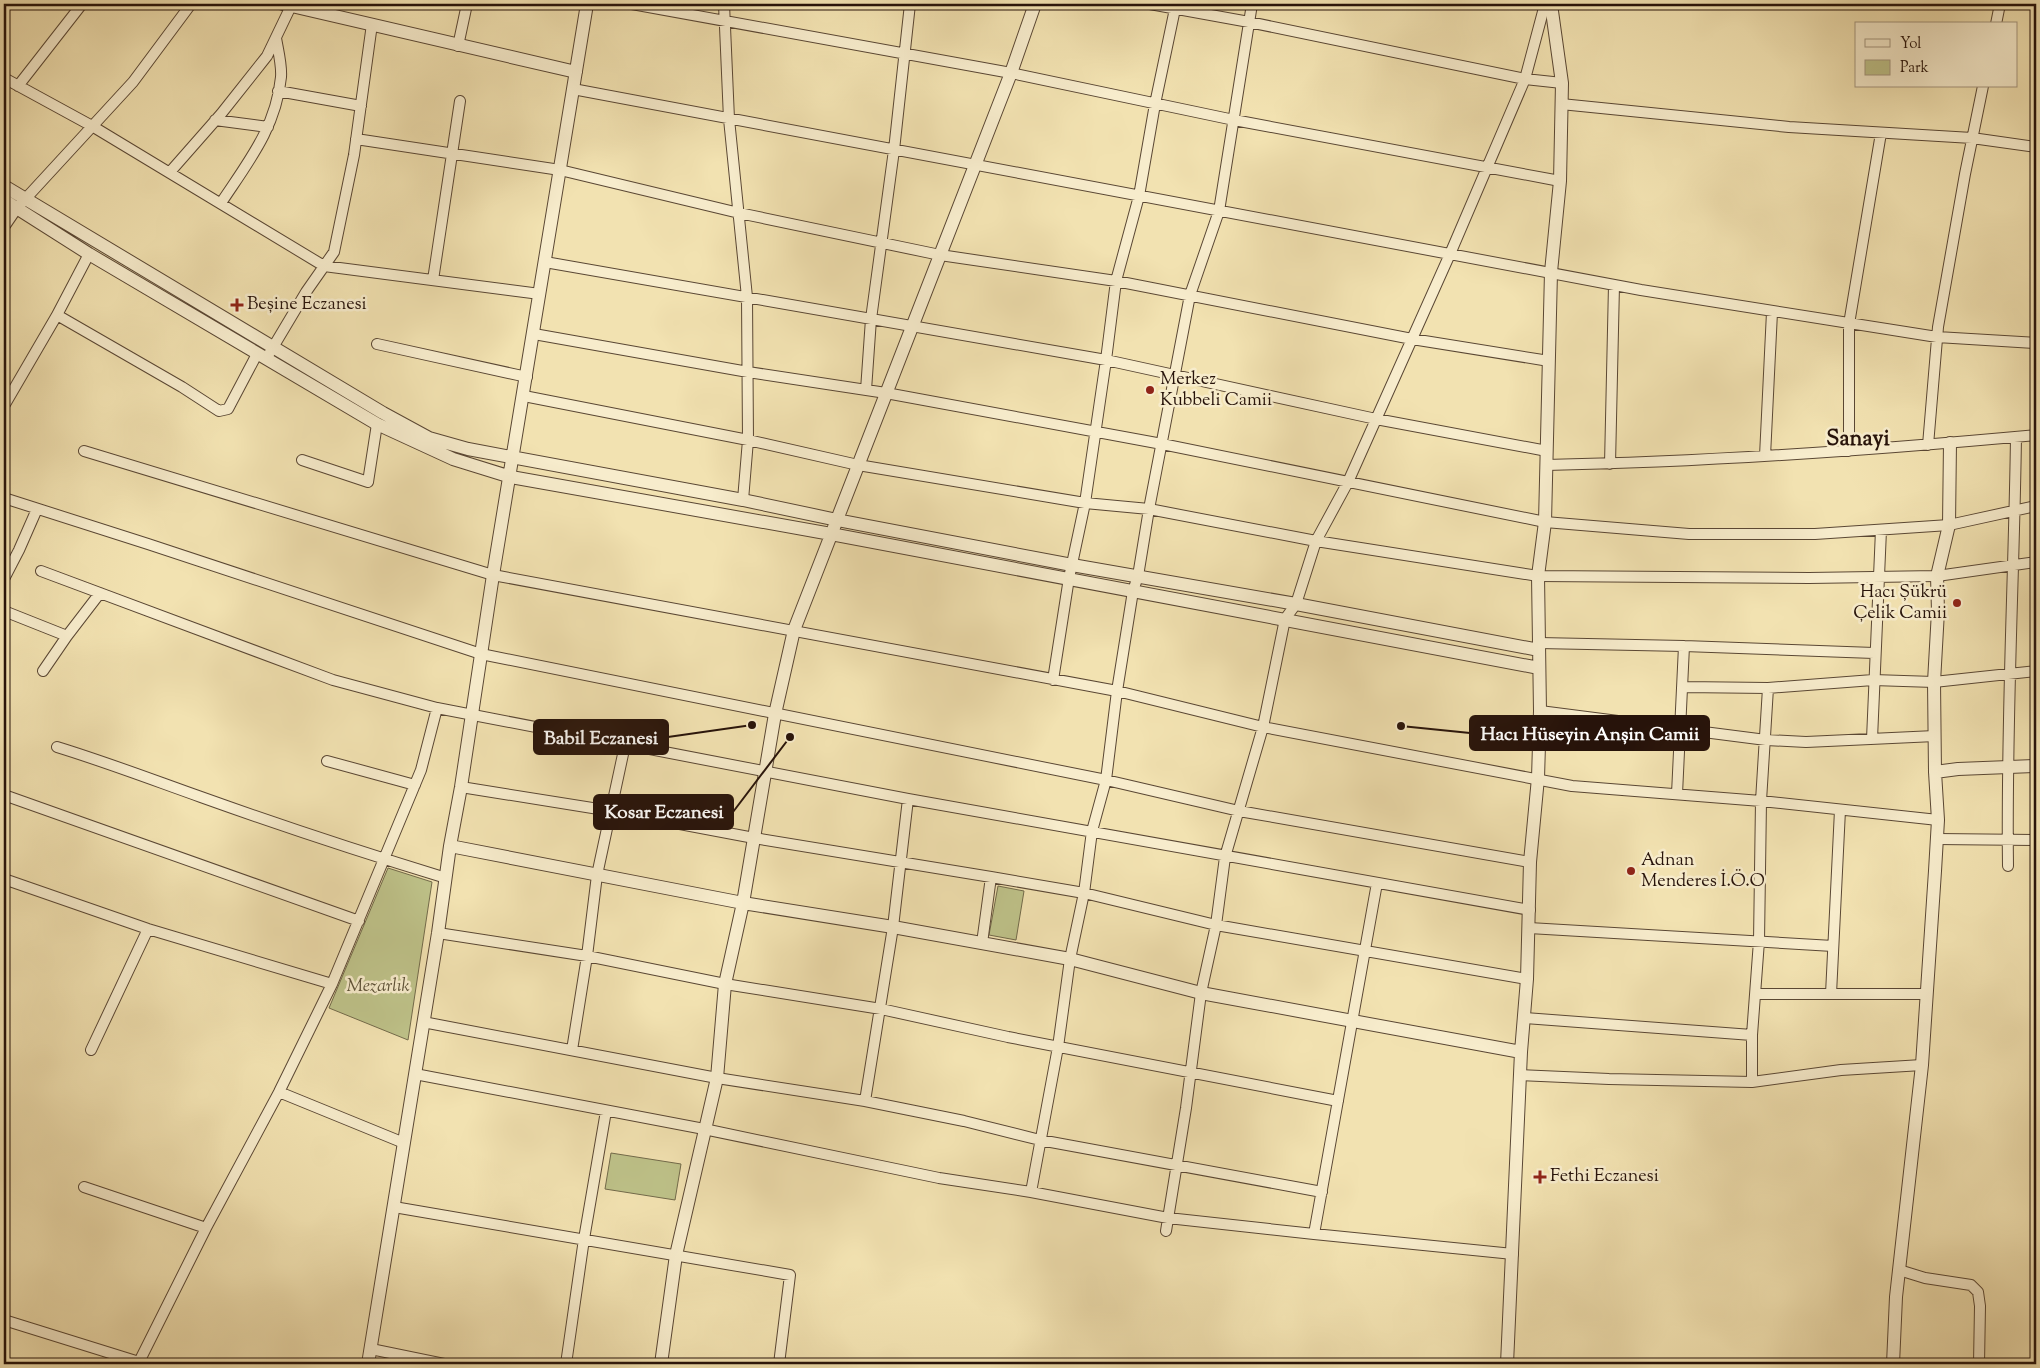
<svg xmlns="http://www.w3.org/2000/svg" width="2040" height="1368" font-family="'Sorts Mill Goudy',serif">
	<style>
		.green { fill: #bec289; stroke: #726a4a }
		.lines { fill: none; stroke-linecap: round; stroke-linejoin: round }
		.minor-casing { stroke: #5a4734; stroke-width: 12 }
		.tertiary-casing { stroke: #5a4734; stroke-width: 14 }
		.minor { stroke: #f7eccc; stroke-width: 10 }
		.tertiary { stroke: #f7eccc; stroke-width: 12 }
		.poi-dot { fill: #8f2418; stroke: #f7eccc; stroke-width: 2 }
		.labels { text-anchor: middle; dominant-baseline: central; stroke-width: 5; stroke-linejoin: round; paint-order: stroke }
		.poi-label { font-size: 18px; fill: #27130a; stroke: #f7eccc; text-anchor: start }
		.park-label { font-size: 18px; font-style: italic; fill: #5c5036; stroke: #f7eccc }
		.district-label { font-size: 22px; font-weight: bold; fill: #27130a; stroke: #f7eccc }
		.leader { fill: none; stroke: #27130a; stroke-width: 2 }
		.callout-dot { fill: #27130a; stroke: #f7eccc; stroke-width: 2 }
		.callout { fill: #27130a; stroke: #27130a; stroke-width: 2 }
		.callout-label { font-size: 19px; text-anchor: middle; font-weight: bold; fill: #fff }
	</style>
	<rect width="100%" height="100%" fill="#f2e2b1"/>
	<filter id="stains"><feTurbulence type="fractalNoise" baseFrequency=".004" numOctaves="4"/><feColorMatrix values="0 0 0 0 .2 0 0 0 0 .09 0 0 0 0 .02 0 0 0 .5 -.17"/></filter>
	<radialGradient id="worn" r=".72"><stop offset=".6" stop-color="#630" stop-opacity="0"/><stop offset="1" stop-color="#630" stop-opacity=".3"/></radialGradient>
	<path class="green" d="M388,868L432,882L408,1040L329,1008Z
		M998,886L1024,891L1016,940L989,935Z
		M611,1153L681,1164L675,1200L605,1189Z"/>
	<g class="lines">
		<defs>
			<path id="minor" d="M632,4L1011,73L1234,120L1560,181
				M724,4L729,119L747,297L748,440L743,500
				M1150,4L1249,22L1525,79L1562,83
				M1996,24L2000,4
				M458,46L467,4
				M4,78L92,126L324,266L540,294
				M18,86L82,4
				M573,89L1641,290L1937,337L2036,343
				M278,91L361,106
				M1561,104L1789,127L1972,138L2036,147
				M215,120L268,127
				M356,139L560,170L739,213L940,255L1116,281L1412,339L1549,361
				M170,172L221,114L267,56L291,6
				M221,203C248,162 276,128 281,77C282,65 278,50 276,38
				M4,227L17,208L133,82L191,4
				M545,262L1106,360L1376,419L1547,451
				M433,280L460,101
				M57,315L182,387L219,411L228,409L257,354
				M534,334L748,372L886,393L1162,444L1545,522L1689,534H1815L1949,525L2036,506
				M377,344L527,377
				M269,354L306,292L334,252L354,155L372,24
				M866,390L871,319L894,150L910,4
				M524,396L748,440L858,465L1085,503L1149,509L1316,541L1538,576L1809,578L1937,576L2036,562
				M4,406L57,315L89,254
				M1928,445L1938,327L1965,174L1983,86
				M84,451L493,575L1117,691L1263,727L1572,786L1761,801L1938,820
				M1849,451V324L1881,133
				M1765,456L1772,312
				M302,460L368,482L377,424
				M1610,464L1614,285
				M1546,465C1710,462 1873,450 2036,435
				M4,498L148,544L481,654L1106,780L1239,811L1530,862
				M41,571L333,680L437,708L908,799L1530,910
				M4,579L19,550L37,509
				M4,611L67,636
				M1539,643L1684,646L1874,653
				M43,671L67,636L100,593
				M1053,680L1069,578L1085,503L1106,360L1116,281L1139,196L1155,104L1176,4
				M1683,687L1768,688L1873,680L1934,682L2036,671
				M1540,711L1766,740L1806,742L1935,736
				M1872,739L1881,530
				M57,747C106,762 153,780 201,797C282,826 364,853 446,878
				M327,761L415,785
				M461,787L611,811L754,838L991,877L1084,893L1216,925L1527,979
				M1677,794L1684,646
				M4,795L359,921
				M1937,839L2036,840
				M2008,866C2006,723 2014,580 2016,437
				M4,879L148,929L332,984
				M1529,928L1833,946
				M438,933L587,956L725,984L881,1009L1008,1037L1338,1101
				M982,943L991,877
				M1756,994H1927
				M1831,994L1840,810
				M1525,1018L1752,1035
				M423,1022L717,1078L865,1101L964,1121L1040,1140L1322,1192
				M91,1050L148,929
				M572,1050L587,956L597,875L625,745
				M415,1074L704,1129L939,1178L1031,1192L1168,1218L1314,1234L1513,1254
				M1521,1075L1609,1079L1752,1082L1841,1070L1922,1065
				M1752,1082V1035L1759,941L1761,801L1768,688
				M279,1092L404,1143
				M865,1101L893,927L908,799
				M84,1187L206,1228
				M1031,1192L1058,1047L1070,959L1084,893L1092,831L1106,780L1117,691L1133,591L1138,576L1149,509L1190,295L1219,211L1252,4
				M394,1207L790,1275L779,1364
				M1166,1231L1186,1108L1201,993L1216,925L1225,857L1263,727L1285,619L1296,604L1316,541L1348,482L1450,254L1525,79L1545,4
				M1314,1234L1377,883
				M1899,1270L1925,1278L1971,1285L1978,1292L1980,1306L1979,1364
				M4,1320L139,1362
				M371,1349L444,1364
				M138,1364L206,1228L279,1092L332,984L421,770L437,708
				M566,1364L584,1239L606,1111"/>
			<path id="tertiary" d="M283,4L576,72
				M4,186L383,413L429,438L468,449L743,500L837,520L1072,565L1296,604L1539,650
				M4,200L89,254L377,424L453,459L511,477L831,534L1539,668
				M1935,772L1958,769L2036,766
				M450,846L743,903L893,927L1070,959L1201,993L1521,1052
				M368,1364L438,933L450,846L461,787L493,575L587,4
				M661,1364L676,1255L717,1078L725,984L743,903L775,714L794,630L1011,73L1035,4
				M1507,1364L1521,1052L1527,979L1530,862L1538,778L1540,711L1538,576L1545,522L1551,272L1560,181L1562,83L1551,4
				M1893,1364L1896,1297L1922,1065L1935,871L1938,820L1935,772L1934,682L1938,611L1937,576L1949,525L1950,443"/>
		</defs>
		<use href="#minor" class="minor-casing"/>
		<use href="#tertiary" class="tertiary-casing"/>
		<use href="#minor" class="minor"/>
		<use href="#tertiary" class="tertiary"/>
	</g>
	<g class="poi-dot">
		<path d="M234.5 297.5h5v5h5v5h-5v5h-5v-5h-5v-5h5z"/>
		<circle cx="1150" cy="390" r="5"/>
		<circle cx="1957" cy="603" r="5"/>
		<circle cx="1631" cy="871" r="5"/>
		<path d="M1537.5 1169.5h5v5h5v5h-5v5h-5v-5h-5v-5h5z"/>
	</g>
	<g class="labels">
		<g class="poi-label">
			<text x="247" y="305">Beşine Eczanesi</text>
			<text x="1160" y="380">Merkez<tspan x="1160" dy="21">Kubbeli Camii</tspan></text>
			<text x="1947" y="593" text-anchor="end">Hacı Şükrü<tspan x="1947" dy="21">Çelik Camii</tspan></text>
			<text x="1641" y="861">Adnan<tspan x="1641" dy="21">Menderes İ.Ö.O</tspan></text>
			<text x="1550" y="1177">Fethi Eczanesi</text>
		</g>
		<g class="park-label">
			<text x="378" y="987">Mezarlık</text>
		</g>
		<g class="district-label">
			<text x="1858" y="440">Sanayi</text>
		</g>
	</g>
	<path class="leader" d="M1401 726L1470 733M752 725L668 737M790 737L733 812"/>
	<g class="callout-dot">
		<circle cx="1401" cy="726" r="5"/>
		<circle cx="752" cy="725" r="5"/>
		<circle cx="790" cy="737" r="5"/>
	</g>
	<g class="callout">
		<rect x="1470" y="716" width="239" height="34" rx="5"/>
		<rect x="534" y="720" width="134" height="34" rx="5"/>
		<rect x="594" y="795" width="139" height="34" rx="5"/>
	</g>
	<g class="callout-label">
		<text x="1590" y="740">Hacı Hüseyin Anşin Camii</text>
		<text x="601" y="744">Babil Eczanesi</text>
		<text x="664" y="818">Kosar Eczanesi</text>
	</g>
	<rect width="2040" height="1368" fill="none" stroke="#f2e2b1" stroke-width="20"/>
	<rect x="5" y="5" width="2030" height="1358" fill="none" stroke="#27130a" stroke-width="2.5"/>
	<rect x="10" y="10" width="2020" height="1348" fill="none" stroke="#27130a"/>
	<rect x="1855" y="22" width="162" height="65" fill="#f7eccc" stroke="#a4957e"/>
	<rect x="1865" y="39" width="25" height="8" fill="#f7eccc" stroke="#a4957e"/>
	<text x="1900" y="48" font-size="15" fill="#27130a">Yol</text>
	<rect x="1865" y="60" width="25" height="15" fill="#bec289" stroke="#a4957e"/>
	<text x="1900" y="72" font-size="15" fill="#27130a">Park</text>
	<rect width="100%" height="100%" filter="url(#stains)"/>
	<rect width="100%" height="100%" fill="url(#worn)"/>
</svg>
